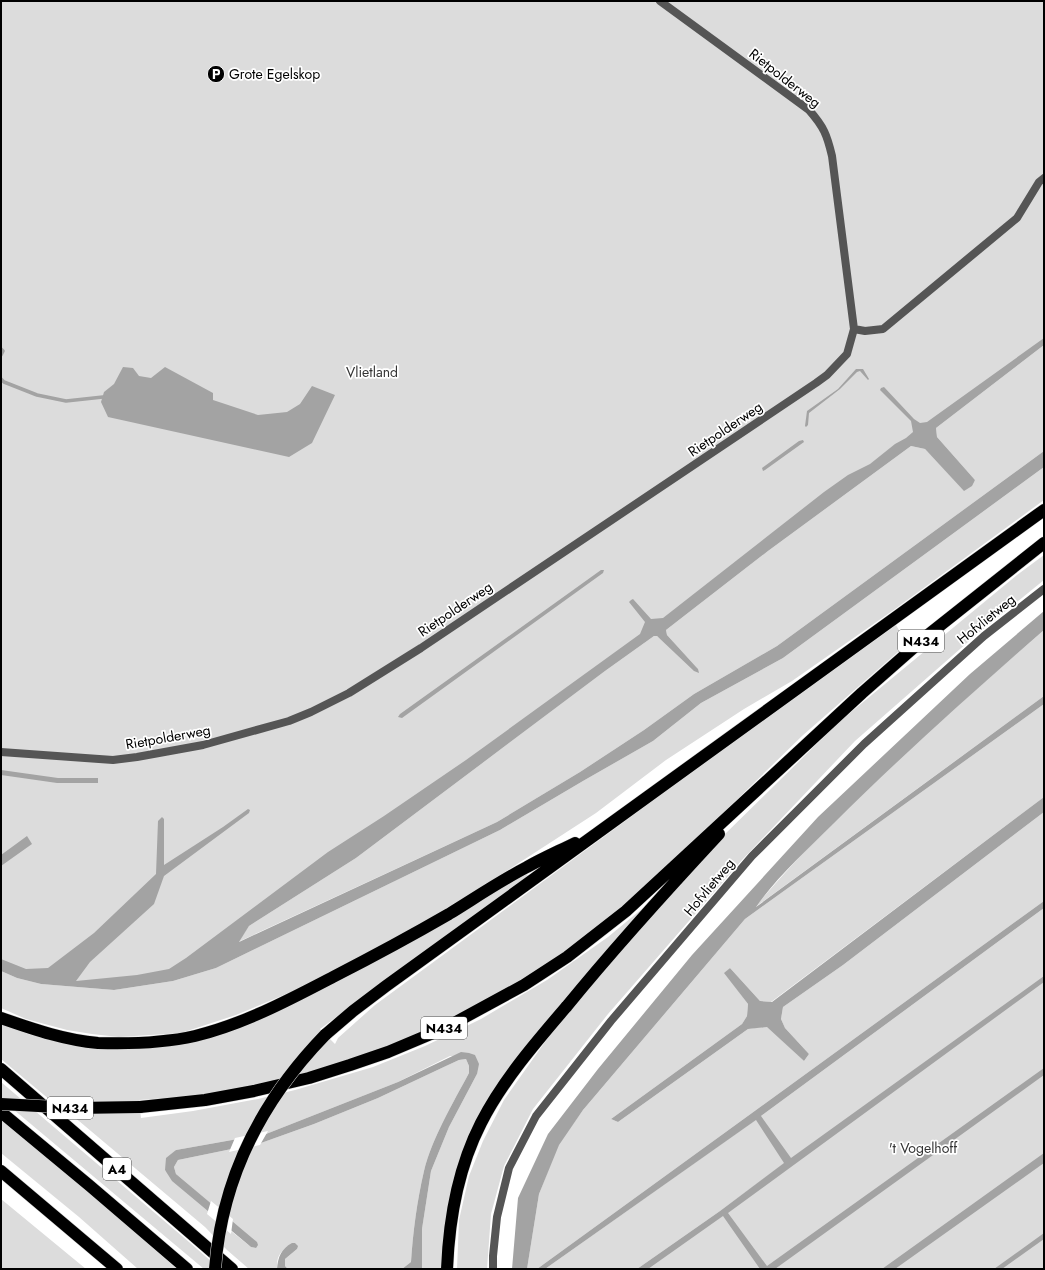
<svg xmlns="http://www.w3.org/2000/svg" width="1045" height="1270" font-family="Jost,sans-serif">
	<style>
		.green { fill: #dcdcdc }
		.water { fill: #a3a3a3 }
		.pier { fill: #fff }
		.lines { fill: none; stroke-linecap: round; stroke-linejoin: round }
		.stream { stroke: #a3a3a3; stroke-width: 3.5 }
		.highway-casing { stroke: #dbdbdb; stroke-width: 13 }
		.street { stroke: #555; stroke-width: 8 }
		.highway { stroke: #000; stroke-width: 12 }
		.highway-bridge-casing { stroke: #dbdbdb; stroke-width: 13; stroke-linecap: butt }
		.highway-bridge { stroke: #000; stroke-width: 12 }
		.labels { text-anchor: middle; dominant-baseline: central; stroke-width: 3.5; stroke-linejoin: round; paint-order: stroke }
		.shield { fill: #fff; stroke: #4c4c4c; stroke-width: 1 }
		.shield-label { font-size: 13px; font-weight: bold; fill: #000 }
		.poi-label { font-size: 14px; fill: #000; stroke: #fff; text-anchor: start }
		.street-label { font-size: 14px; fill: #000; stroke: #fff }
		.park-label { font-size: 14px; fill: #333; stroke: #fff }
	</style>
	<rect width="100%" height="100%" fill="#fff"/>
	<path class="green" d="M1,1H1044V341L186,969L115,983H74L1,964Z
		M1044,345V451L777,646L694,694L644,730L580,772L497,822L238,942L249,926L356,858L605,671L654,636H657L698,669L667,635L666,630L768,551L911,446L925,449L964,490L975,480L937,437L936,428Z
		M1044,467V500L895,609L792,681L744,709L666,760L596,813L488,883L397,938L322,979L236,1015L181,1033L119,1037L92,1034L67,1030L26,1019L1,1008V971L17,978L41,984L114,990L173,981L216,968L500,830L583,781L653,741L701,703L783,658Z
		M1044,555V580L976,635L855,741L742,860L608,1014L533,1109L504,1166L491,1214L487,1269H457L459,1220L469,1176L483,1141L504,1100L564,1015L723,836L839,722L1017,575Z
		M896,625L907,644L802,736L713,823L613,915L554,960L483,1004L418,1035L370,1055L306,1075L205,1095L139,1100L141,1118L193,1111L258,1099L295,1090L373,1067L425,1046L481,1019L547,980L608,937L649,903L478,1120L442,1269H422V1229L431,1171L449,1127L477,1074L475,1055L450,1056L398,1082L266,1134L176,1150L165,1170L231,1231L251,1247L256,1248L210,1203L176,1174L174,1167L178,1160L261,1143L314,1124L378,1098L446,1066L459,1060L466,1059L469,1066V1073C453,1103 432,1138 424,1171C417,1201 413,1232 411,1262L402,1269H288L285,1266V1259L297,1249L295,1243C288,1244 280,1252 278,1258C277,1261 277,1266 277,1269H249L227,1250L205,1227L79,1121L50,1100L1,1059V1022L28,1034L69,1044L204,1038L525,871L528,876L320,1029L335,1044L338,1038L375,1005L651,802Z
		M1044,630V696L754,908C840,807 944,717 1044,630Z
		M1044,704V797L771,1002L760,1001L730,968L725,973L748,1004L747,1016L742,1024L611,1119L618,1122L748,1029L767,1026L804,1061L809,1054L785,1028L781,1019L783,1007L843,965L1044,812V901L537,1269H527L539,1194L558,1145L583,1110L745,919Z
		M1044,908V1269H643L728,1212L794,1164L785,1163L720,1211L637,1269H545L761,1116Z
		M1,1082L189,1242L220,1269H204L1,1099Z
		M1,1120L96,1198L177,1269H138L79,1217L1,1153Z
		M1,1199L86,1269H1Z"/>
	<path class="water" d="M1044,338V345L936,428L937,437L975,480L972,486L964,491L925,449L911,446L768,551L666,630L667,635L698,669L699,673L694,671L657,636H654L605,671L356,858L249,926L239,942L497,822L580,772L644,730L694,694L777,646L1044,451V467L783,658L701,703L653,741L583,781L500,830L216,968L173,981L114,990L41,984L17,978L1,971V959L26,969L48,968L94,933L156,874L158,821L162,817L164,819V865L223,827L248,809L250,810L249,813L164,876L154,904L90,962L76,981L137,975L169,969L186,958L328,852L384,816L466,760L640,634L645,622L629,602L631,600L633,599L651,619L663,618L824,492L848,475L870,464L895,444L906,438L913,432L911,421L880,390L881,388L884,387L914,419L920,423L927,422Z
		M123,367L133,368L139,376L151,378L165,367L213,393V400L258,415L287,412L300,404L312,386L335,395L312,443L289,457L108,417L101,402L104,392L114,384Z
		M856,369H863L869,379L868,380L860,371L857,372L840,389L809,413L808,425L806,427L805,426L807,411L838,389Z
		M803,440L804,442L765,470L763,471L762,468L799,441Z
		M601,570H604L603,573L402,718L398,717L400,714Z
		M1044,611V630C972,693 900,757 832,825C806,851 777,877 756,907L1044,696V704L745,919L583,1110L559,1145L539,1194L527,1269H512L518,1198L548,1134L598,1069L692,955L818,817L970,674Z
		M1,770L58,778H98V783H57L1,775Z
		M1044,797V812L843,965L783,1007L781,1019L785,1028L809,1054L804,1061L767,1027L748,1029L618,1122L611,1119L742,1024L747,1016L748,1004L724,973L730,968L760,1001L772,1002Z
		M27,836L32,844L1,866V855Z
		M1044,901V908L761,1116L791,1158L1044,976V982L728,1213L767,1266L1044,1068V1075L775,1269H760L723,1216L648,1269H637L720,1211L784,1163L756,1120L545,1269H537Z
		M461,1052L469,1053L475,1055L479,1064L477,1074L449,1127L431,1171L422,1229V1269H402L411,1262C413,1232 417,1201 424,1171C432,1138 453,1103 469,1073V1066L466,1059L459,1060L446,1066L378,1098L314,1124L261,1143L178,1160L174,1167L176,1174L257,1242L258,1245L256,1248L251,1247L172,1181L165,1170L166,1158L176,1150L266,1134L398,1082Z
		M1044,1153V1163L895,1269H882Z
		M1044,1233V1239L1002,1269H994Z
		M292,1243H295L298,1246L297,1249L285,1259V1266L288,1269H277C278,1257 281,1249 292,1243Z"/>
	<path class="pier" d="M268,1131L260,1145L229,1152L235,1138Z
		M211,1201L233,1219L231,1234L207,1214Z"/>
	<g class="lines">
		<path class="stream" d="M1,349L3,351L1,355
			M1,379L4,382L37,395L66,401L103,397"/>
		<defs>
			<path id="highway" d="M1,1018C33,1029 64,1040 98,1043C130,1044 164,1043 195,1036C244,1024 289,1000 333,977C372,957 411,936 449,914C475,898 500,881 527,867C543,858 559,851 575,843
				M325,1035L353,1011L386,986L1044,510
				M1,1069L232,1269
				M140,1107L205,1100L254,1091L309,1078L350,1065L388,1052L445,1028L524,985L567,957L626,911L862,693L928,635L1044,543
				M1,1112L90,1186L187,1269
				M1,1171L117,1269
				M447,1269C449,1219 458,1168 481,1123C503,1080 536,1042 567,1006C616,946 667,890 719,834"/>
		</defs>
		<use href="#highway" class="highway-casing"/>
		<path class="street" d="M854,329L865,331L883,329L1017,218L1039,182L1044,178
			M1,752L113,760L137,757L203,745L289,721L311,712L349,693L421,648L816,383L827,375L847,354L854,329L832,156C827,135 824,127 809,110L660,1
			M493,1269V1256L497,1217L509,1168L536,1116L611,1021L752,856L864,744L984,636L1044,589"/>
		<use href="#highway" class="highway"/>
		<defs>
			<path id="highway-bridge" d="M1,1104L76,1108L140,1107
				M215,1269C222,1177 261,1101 325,1035"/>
		</defs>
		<use href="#highway-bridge" class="highway-bridge-casing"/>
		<use href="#highway-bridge" class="highway-bridge"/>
	</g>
	<defs>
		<symbol id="parking-disc" viewBox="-11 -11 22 22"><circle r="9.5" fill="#000" stroke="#fff"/><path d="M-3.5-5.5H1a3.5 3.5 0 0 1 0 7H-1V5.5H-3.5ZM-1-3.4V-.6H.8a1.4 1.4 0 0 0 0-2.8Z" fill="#fff"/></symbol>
	</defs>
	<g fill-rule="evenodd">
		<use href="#parking-disc" x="206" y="64" width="20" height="20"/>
	</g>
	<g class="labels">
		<g class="shield">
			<rect x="898" y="630" width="46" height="22" rx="3"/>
			<rect x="421" y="1017" width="46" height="22" rx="3"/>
			<rect x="47" y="1097" width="46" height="22" rx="3"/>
			<rect x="103" y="1158" width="28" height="22" rx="3"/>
		</g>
		<g class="shield-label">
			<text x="921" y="641">N434</text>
			<text x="444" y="1028">N434</text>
			<text x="70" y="1108">N434</text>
			<text x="117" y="1169">A4</text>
		</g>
		<g class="poi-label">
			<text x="229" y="74">Grote Egelskop</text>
		</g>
		<g class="street-label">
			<text transform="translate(785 78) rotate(38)">Rietpolderweg</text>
			<text transform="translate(725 429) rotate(-34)">Rietpolderweg</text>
			<text transform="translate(455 609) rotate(-34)">Rietpolderweg</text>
			<text transform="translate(986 619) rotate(-39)">Hofvlietweg</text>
			<text transform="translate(168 737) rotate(-10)">Rietpolderweg</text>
			<text transform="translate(709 887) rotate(-50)">Hofvlietweg</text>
		</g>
		<g class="park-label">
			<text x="372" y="372">Vlietland</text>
			<text x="923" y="1148">'t Vogelhoff</text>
		</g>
	</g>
	<rect width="1045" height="1270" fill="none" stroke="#000000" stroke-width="4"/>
</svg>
